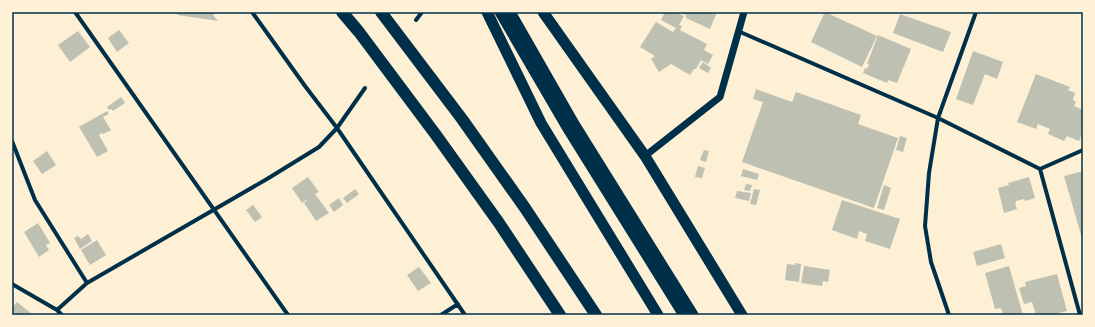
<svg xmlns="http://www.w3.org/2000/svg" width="1095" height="327" font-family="Georgia,serif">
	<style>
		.building { fill: #bec0b2 }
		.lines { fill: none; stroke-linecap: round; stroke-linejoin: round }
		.minor { stroke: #003049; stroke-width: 4 }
		.tertiary { stroke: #003049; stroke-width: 7 }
		.trunk { stroke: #003049; stroke-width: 11 }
		.motorway { stroke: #003049; stroke-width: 12 }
		.neatline { fill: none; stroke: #003049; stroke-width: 1.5 }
	</style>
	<rect width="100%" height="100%" fill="#fdf0d5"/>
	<path class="building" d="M175,12H216L213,15L218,21L178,15Z
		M665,12H676L684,16L679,25L682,26L680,30L707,44L704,50L713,55L708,64L701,60L696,69H694L690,75L671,64L659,72L651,59L655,56L640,47L656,22L673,32L676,28L661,20Z
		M679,12H717L710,29L686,18V15Z
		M825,12L877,36L862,67L811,42Z
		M900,14L951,32L943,52L893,33Z
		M119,30L129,43L117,52L108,38Z
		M78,31L90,47L70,62L58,45Z
		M878,35L911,49L897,83L888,80L887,83L863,73L865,68L867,69L869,64H867Z
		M973,51L1003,62L997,79L985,74L973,105L956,99Z
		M703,62L711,68L708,73L699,68Z
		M1036,74L1070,87L1068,90L1075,93L1073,100L1076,102L1074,106L1083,110V130L1079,141L1067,136L1064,141L1048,134L1050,129L1038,124L1036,129L1017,122Z
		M756,89L792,102L796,92L861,115L858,124L898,138L874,208L742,162L763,102L753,99Z
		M121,97L125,103L113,111L111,109L109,110L107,107Z
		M107,111L109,114L103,117L111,130L103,134L102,133L99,135L108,151L97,157L79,127Z
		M900,136L907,138L903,152L896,150Z
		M704,150L709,151L706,162L700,160Z
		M47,151L56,165L42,174L33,161Z
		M698,166L705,168L702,178L695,177Z
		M743,169L759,174L757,180L741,176Z
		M1083,171V242L1064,176Z
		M308,177L319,192L315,194L329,213L316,221L304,203L310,198L302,203L292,188Z
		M1029,177L1035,198L1025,201L1024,199L1016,201V203L1015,204L1017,209L1004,213L998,188L1009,185L1008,183Z
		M746,184L752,185L750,191L744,190Z
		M884,185L891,188L884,210L877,208Z
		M355,189L359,194L347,203L343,198Z
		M754,189L760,190L756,205L750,204Z
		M737,191L751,193L749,201L735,198Z
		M339,198L343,205L334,212L329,205Z
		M842,200L900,219L890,249L865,241L867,234L859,231L857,239L832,230Z
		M253,205L262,217L255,222L246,210Z
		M38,223L50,243L46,245L49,250L39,257L24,232Z
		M88,234L92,241L80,249L74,238L78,236L81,239Z
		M97,240L106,255L90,265L81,250Z
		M1001,244L1005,258L977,266L973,252Z
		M795,263L801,264L799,282L785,280L787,264L795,265Z
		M804,266L830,270L828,282L823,281L822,286L801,283Z
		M1009,266L1023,315H1003L1001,308L995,309L985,273Z
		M419,267L431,283L418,291L407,275Z
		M1057,274L1067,311L1050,315H1036L1032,302L1024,304L1019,288L1026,286L1025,282Z
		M17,302L33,315H12V308Z"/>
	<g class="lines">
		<path class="minor" d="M75,12L288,315
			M252,12L305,86L337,128L465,315
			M416,20L422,12
			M738,31L938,118L1040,169L1080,315
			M12,141L35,200L87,283
			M1040,169L1083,150
			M12,284L57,310L62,315
			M57,310L87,283L267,179L319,147L337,128L365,88
			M441,315L458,304
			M949,315L931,262L925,226L929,173L938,118L976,12"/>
		<path class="tertiary" d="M645,156L720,97L744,12"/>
		<path class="trunk" d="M487,12L541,123L658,315
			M500,12L567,127L684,315
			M510,12L574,124L693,315
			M543,12L645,156L742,315"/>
		<path class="motorway" d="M342,12L359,32L436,135L499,223L560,315
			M381,12L462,119L525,208L596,315"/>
	</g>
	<rect width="1095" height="327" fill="none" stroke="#fdf0d5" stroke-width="26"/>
	<rect x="13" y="13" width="1069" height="301" class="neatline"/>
</svg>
